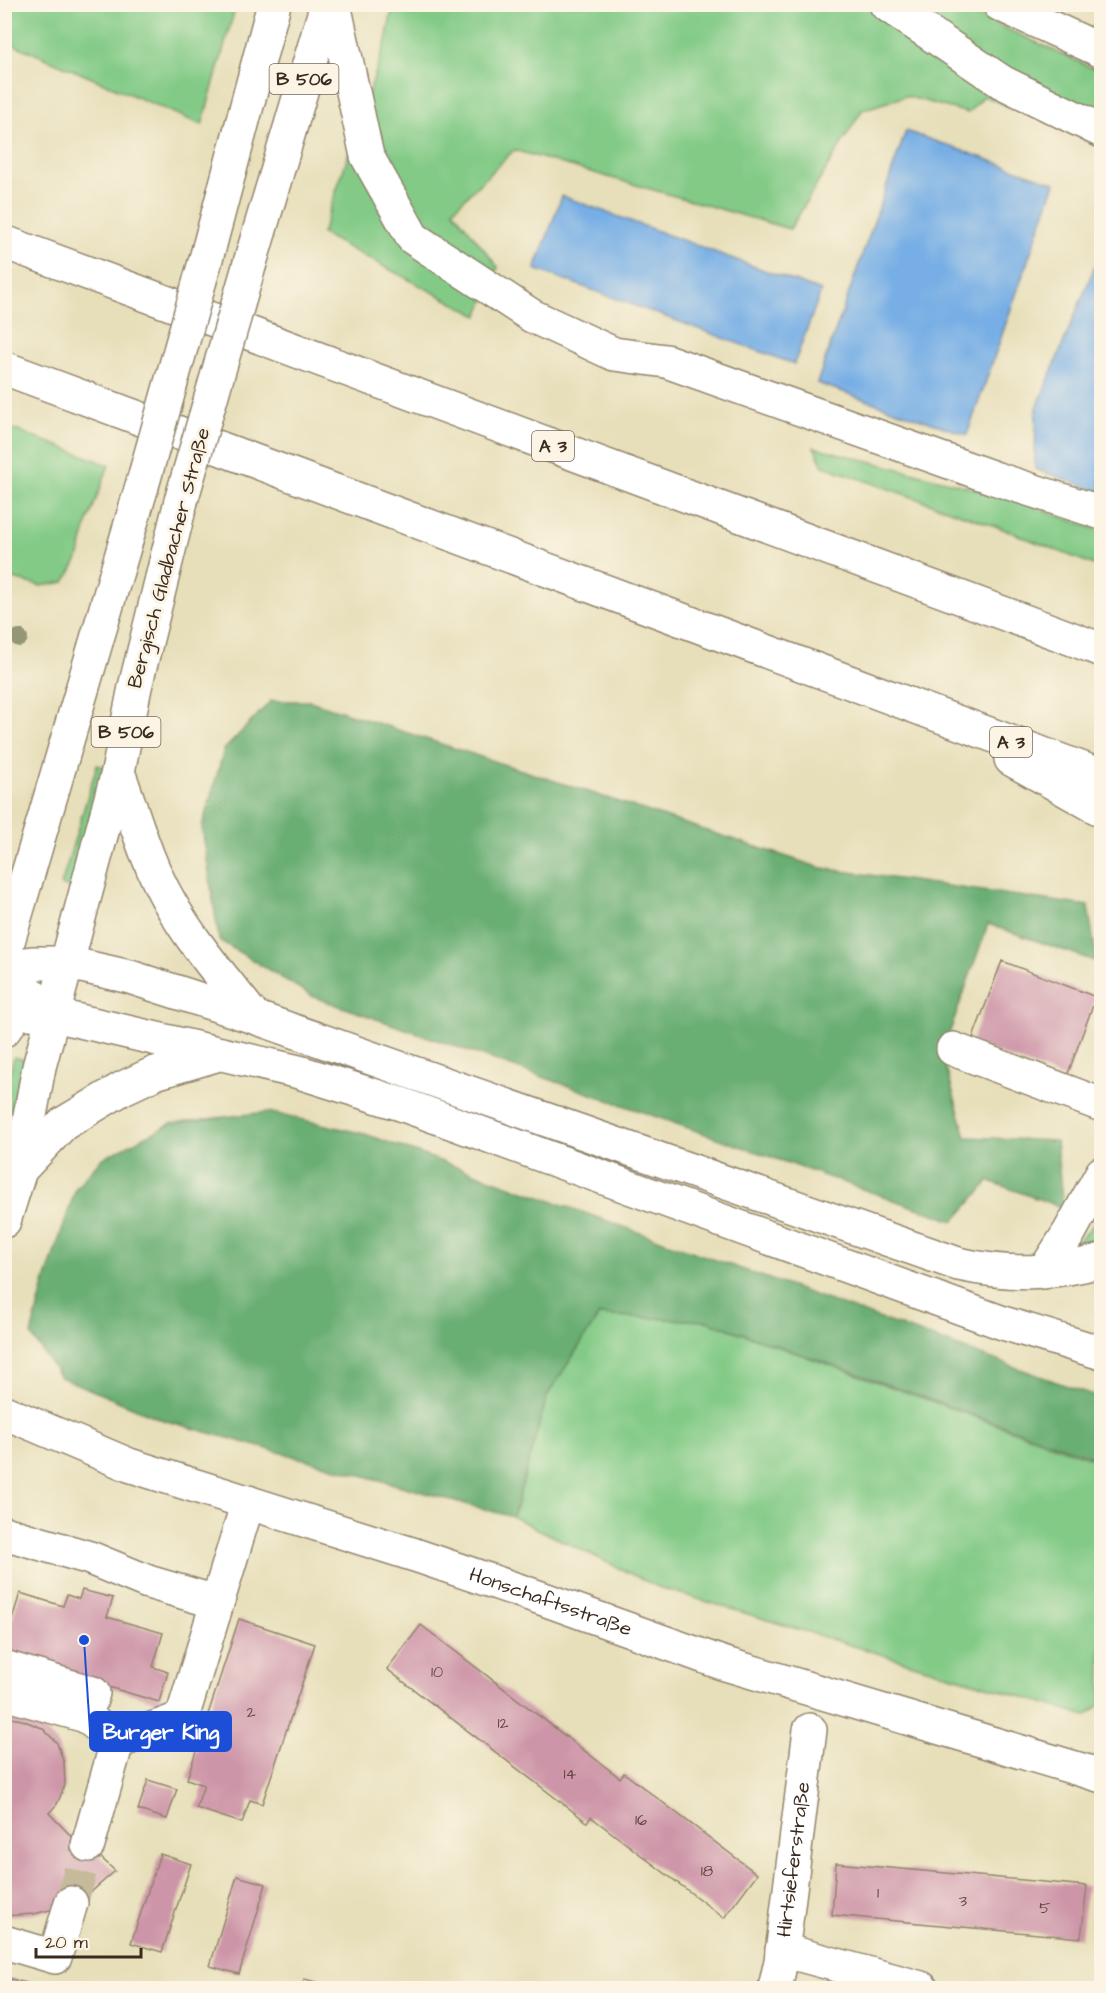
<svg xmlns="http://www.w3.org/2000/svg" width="1106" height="1993" font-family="'Architects Daughter',sans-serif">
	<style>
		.green { fill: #82ca86; stroke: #5e7a52; stroke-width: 1.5 }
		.forest { fill: #69ae73; stroke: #526c48; stroke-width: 1.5 }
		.water { fill: #76aee5; stroke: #586c82; stroke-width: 1.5 }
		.building { fill: #cd95a8 }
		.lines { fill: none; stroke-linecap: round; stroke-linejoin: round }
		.minor-tunnel { stroke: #c5bb9b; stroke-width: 33; stroke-dasharray: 33 16; stroke-linecap: butt }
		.minor-casing { stroke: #91846c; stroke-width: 36 }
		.major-casing { stroke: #91846c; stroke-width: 36 }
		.highway-casing { stroke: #91846c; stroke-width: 36 }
		.minor { stroke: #fff; stroke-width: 33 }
		.major { stroke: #fff; stroke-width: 33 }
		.highway { stroke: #fff; stroke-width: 33 }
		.major-bridge-casing { stroke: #91846c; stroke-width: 36; stroke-linecap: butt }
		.major-bridge { stroke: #fff; stroke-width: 33 }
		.tree { fill: #949675 }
		.labels { text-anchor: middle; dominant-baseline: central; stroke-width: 6; stroke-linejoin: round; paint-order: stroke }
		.number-label { font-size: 16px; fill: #604540 }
		.shield { fill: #fcf5e5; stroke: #75675a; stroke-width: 1.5 }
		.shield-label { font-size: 18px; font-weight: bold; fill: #3b2a1e }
		.street-label { font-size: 20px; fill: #3b2a1e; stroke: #fcf5e5 }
		.leader { fill: none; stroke: #1d4ed8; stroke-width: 2 }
		.callout-dot { fill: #1d4ed8; stroke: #fcf5e5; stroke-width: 2 }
		.callout { fill: #1d4ed8; stroke: #1d4ed8; stroke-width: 2 }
		.callout-label { font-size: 21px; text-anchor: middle; font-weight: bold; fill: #fff }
	</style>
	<rect width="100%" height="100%" fill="#fcf5e5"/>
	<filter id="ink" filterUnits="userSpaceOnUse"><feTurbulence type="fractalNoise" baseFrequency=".0167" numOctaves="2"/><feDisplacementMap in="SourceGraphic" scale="12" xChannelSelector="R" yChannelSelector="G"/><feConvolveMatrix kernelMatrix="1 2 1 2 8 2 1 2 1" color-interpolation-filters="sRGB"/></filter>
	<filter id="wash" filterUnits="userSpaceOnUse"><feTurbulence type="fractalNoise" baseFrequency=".008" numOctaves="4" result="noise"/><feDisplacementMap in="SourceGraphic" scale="24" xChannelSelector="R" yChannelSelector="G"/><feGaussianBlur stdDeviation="1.35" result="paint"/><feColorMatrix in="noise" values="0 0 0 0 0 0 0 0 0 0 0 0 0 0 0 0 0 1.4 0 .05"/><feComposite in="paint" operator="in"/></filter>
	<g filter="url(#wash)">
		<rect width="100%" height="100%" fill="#e7dfba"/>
		<path class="green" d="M4,5L5,4L236,5L202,125L5,41Z
			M393,5H955L1101,72V144L984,96L968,113L906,96L862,110L790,229L514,150L453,210L498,267L478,316L322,234L386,41Z
			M5,426L109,465L87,524L78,559L65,582L41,586L5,577Z
			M814,447L1011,498L1101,531V568L998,527L823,466Z
			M97,765L105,767L71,888L61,885Z
			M14,1057L25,1060L5,1131V1092Z
			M1101,1211V1240L1071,1249L1092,1226Z
			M599,1315L707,1321L1101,1462V1704L1086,1716L658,1587L513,1517L547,1396Z"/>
		<path class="forest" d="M271,701H310L821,868L1088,906L1097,962L988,924L942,1054L966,1137L1056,1141L1063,1208L989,1181L954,1221L314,997L219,940L202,827L224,750Z
			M268,1112L365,1134L1101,1398V1460L707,1321L599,1315L547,1396L513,1517L163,1420L60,1377L31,1335L45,1281L76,1188L101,1159L172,1123Z"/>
		<path class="water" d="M906,131L1055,183L967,435L817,383Z
			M562,196L821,291L794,364L535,269Z
			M1101,251V492L1035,469L1036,410Z"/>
		<g id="blocks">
			<path class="building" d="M1002,961L1096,997L1066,1079L971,1043Z
				M82,1590L113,1598L107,1617L163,1633L153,1667L168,1672L159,1702L58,1672L4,1653V1646L20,1593L63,1606L67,1595L79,1599Z
				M239,1619L315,1644L262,1804L250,1800L242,1823L196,1808L204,1785L187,1779Z
				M421,1625L620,1778L624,1773L757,1874L724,1918L591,1817L587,1822L387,1669Z
				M11,1718L22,1720L42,1728L57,1743L64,1763L65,1785L57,1804L49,1813L71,1836L75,1833L115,1871L91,1892L58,1908L34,1914L4,1916V1719Z
				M148,1780L177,1789L167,1819L138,1810Z
				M160,1854L191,1864L162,1952L131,1943Z
				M836,1863L1087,1886L1081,1938L832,1915Z
				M237,1876L266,1884L239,1974L210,1966Z
				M4,1977L30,1984L29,1988H4Z
				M304,1979L342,1988H302Z"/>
		</g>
	</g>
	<g filter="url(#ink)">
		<use href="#blocks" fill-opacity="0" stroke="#91846c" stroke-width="1.5"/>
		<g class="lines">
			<path class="minor-tunnel" d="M71,1903L88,1845"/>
			<defs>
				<g id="minor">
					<path d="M334,4L367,156L413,238L532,316L614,354L666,361L997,479L1102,513"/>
					<path d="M886,4L1002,82L1102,131"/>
					<path d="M4,1030L18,1012L54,1015"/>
					<path d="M953,1049L1102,1105"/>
					<path d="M1044,1272L1069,1233L1102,1173"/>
					<path id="s1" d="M4,1412L129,1465L415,1555L541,1598L722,1663L1102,1776"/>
					<path d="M4,1533L90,1558L148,1582L216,1602"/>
					<path d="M4,1667L93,1693L86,1716"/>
					<path d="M4,1693L86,1716L117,1742"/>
					<path d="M88,1845L117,1742L182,1718L248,1502"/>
					<path d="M4,1942L55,1957L71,1903"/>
					<path d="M782,1950L921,1988"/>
					<path id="s2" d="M775,1988L781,1961L810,1730"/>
				</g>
				<path id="major" d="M209,248L274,4
					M250,263L327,4
					M4,955L142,486
					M4,967L32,963H68
					M4,971L54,1015
					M4,1221L20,1170L39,1067L118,772L135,687L181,501"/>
				<path id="highway" d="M999,4L1102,51
					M4,242L1102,650
					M4,368L1102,776
					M1011,759L1102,810
					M118,772C134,815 146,861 169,901C192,943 225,980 254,1017
					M68,963L130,977L254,1017L958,1264C1008,1275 1053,1275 1102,1260
					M54,1015L299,1072L401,1104L1003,1323L1102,1353
					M20,1170L63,1124L123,1088L155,1073L219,1054"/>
			</defs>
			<use href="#minor" class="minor-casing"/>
			<use href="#major" class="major-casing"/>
			<use href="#highway" class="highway-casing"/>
			<use href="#minor" class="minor"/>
			<use href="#major" class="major"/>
			<use href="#highway" class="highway"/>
			<defs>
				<path id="major-bridge" d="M142,486L209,248
					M181,501L250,263"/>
			</defs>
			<use href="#major-bridge" class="major-bridge-casing"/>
			<use href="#major-bridge" class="major-bridge"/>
		</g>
		<circle class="tree" cx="19" cy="638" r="9"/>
	</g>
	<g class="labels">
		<g class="number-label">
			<text x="437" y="1672">10</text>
			<text x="251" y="1712">2</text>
			<text x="503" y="1723">12</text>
			<text x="570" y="1774">14</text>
			<text x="641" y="1820">16</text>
			<text x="707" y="1871">18</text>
			<text x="878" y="1893">1</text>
			<text x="963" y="1901">3</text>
			<text x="1045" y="1908">5</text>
		</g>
		<g class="shield">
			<rect x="269.5" y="64" width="69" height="30" rx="4.5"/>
			<rect x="532" y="431" width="42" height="30" rx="4.5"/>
			<rect x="91.5" y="717" width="69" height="30" rx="4.5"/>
			<rect x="990" y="727" width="42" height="30" rx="4.5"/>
		</g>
		<g class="shield-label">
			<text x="304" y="79">B 506</text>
			<text x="553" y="446">A 3</text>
			<text x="126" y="732">B 506</text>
			<text x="1011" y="742">A 3</text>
		</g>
		<g class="street-label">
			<text transform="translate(169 558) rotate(-75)">Bergisch Gladbacher Straße</text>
			<text stroke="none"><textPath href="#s1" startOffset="579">Honschaftsstraße</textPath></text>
			<text stroke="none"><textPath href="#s2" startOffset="130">Hirtsieferstraße</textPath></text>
		</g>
	</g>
	<path class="leader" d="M84 1640L90 1731"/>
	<circle class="callout-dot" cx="84" cy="1640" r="6"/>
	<rect class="callout" x="90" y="1712" width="141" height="39" rx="6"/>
	<g class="callout-label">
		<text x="161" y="1739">Burger King</text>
	</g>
	<rect width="1106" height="1993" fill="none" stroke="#fcf5e5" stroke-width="24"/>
	<path d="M36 1948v9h105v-9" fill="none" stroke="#3b2a1e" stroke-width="3"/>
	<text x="45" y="1948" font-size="18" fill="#3b2a1e" stroke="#fcf5e5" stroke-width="4.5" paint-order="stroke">20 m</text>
</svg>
